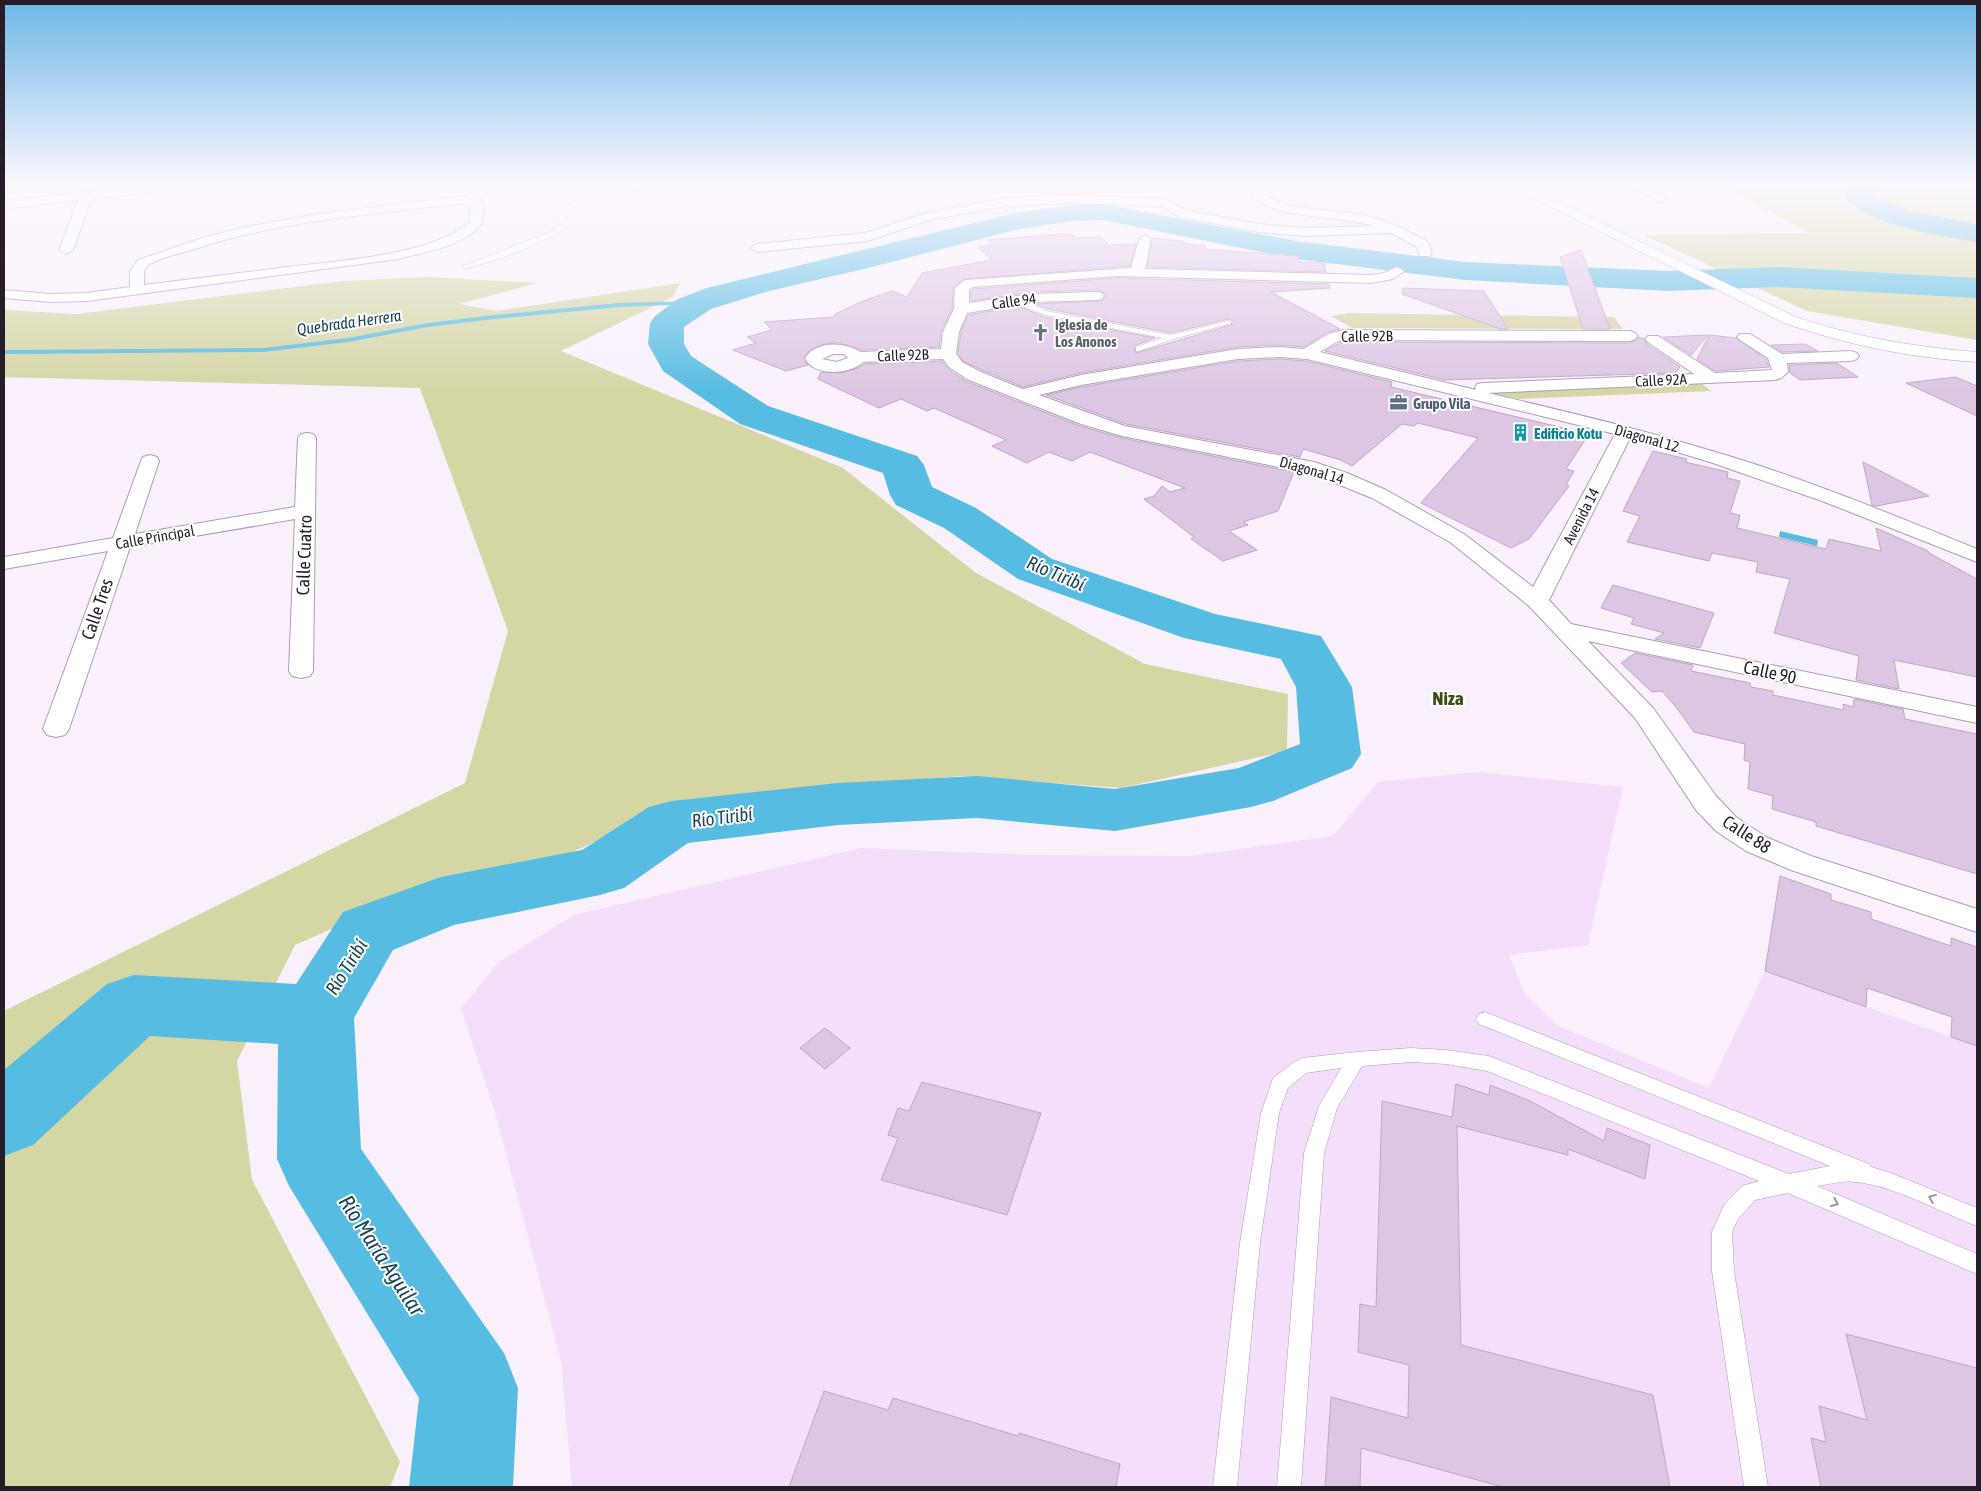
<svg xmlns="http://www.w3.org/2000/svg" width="1981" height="1491" font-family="'Asap Condensed',sans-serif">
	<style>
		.built { fill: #f4defb }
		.green { fill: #d4d6a4 }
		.water { fill: #57bce2 }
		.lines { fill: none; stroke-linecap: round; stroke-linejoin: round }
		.stream { fill: #57bce2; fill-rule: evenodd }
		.river { fill: #57bce2; fill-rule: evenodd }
		.building { fill: #dcc6e3; stroke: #bda7c3 }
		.service-casing { stroke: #af9ab6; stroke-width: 1 }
		.minor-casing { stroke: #af9ab6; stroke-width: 2 }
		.secondary-casing { stroke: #af9ab6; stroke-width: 1 }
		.service { fill: #fff; fill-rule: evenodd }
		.minor { fill: #fff; fill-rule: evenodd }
		.secondary { fill: #fff; fill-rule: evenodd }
		.oneway { stroke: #9d999e }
		.labels { text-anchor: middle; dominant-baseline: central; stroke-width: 4; stroke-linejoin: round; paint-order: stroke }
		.far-street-label { font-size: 15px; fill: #261d28; stroke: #fff }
		.far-worship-label { font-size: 15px; font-weight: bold; fill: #5b616d; stroke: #fff; text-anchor: start }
		.far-service-label { font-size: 15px; font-weight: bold; fill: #4e5e75; stroke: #fff; text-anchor: start }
		.far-culture-label { font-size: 15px; font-weight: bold; fill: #0d838f; stroke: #fff; text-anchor: start }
		.far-water-label { font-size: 16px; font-style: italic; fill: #1d4859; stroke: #fff }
		.street-label { font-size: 18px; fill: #261d28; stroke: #fff }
		.water-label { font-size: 19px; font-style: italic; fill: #1d4859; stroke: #fff }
		.neighbourhood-label { font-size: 19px; font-weight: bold; fill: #3c4c15; stroke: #fff }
		.near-water-label { font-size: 22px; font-style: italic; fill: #1d4859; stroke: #fff }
	</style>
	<rect width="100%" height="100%" fill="#f9f0fc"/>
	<path class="built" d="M1478,772L1623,787L1588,945L1509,955L1525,994L1558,1026L1709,1088L1765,971L1977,1046V1487H572L561,1361L495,1112L461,1008L499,962L574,915L862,848L1029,855L1190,856L1333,836L1378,782Z"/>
	<path class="green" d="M1717,183H1977V340L1807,311L1644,235L1809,233Z
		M428,277L538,283L459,304L497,311L680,283L673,297L561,351L843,468L976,573L1145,664L1288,694L1287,751L1121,788L961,776L690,799L568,854L416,892L295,945L237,1061L252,1180L400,1462L390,1487H4V1011L465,783L508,631L420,388L4,377V310L77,314L343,281Z
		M1348,313L1614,317L1623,329L1352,328L1331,316Z
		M1701,383L1711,391L1519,399L1492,393Z"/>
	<path class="water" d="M1780,531L1818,540L1817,546L1779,537Z"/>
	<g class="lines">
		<path class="stream" d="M697,301L699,302V304L618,307L485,320L428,327L348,342L263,352L4,354V350L263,348L348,338L428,323L485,316L618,303Z"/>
		<path class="river" d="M1849,183H1894L1890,189L1872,194L1909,211L1977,224V242C1944,236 1864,225 1845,197L1846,188Z
			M1103,204L1296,241L1465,262L1668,271L1778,267L1977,278V298L1778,287L1668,291L1465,280L1296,259L1103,220L1073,221L1015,230L872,267L769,291L711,309L684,327V344L691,356L768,406L917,456L924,465L932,487L976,508L1052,559L1215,614L1321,636L1352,687L1361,754L1352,768L1273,801L1251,807L1115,831L977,818L838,825L688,843L624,888L600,895L454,925L393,950L354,1018L361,1149L504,1353L518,1388L513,1487H409L419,1398L289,1186L277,1159L278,1044L150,1036L33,1145L4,1156V1070L107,984L134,975L296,984L343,912L441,877L582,850L649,807L672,801L838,783L977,776L1115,789L1239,768L1300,744L1296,687L1281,659L1184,638L1018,579L944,528L896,505L890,495L883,473L740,424L663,371L648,344L650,323L655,316L678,299L707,288L1015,213L1073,205Z"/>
	</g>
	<path class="building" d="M1071,233L1075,238L1101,237L1109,245L1136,244L1130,266L964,279L953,288L952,309L941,331L939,347L861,350L840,343L824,344L809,351L804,357L808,365L786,371L733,350L756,343L747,337L772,330L764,322L834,317L835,314L863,301L892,291L907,297L922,273L992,260L978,247L992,245L988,240Z
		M1152,238L1184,241L1182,243L1206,246L1204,249L1298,256V262L1324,263L1326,272L1147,267Z
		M1581,250L1610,329H1583L1560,257Z
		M1117,278L1329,284L1330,288L1271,292L1340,329L1327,332L1304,347L1279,345L1238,347L1081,373L1023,387L982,370L963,361L958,353L961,332L968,315L1018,306L1045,317L1155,338L1134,346L1136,353L1234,324L1233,321L1228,319L1171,333L1048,309L1035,304L1102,301L1106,295L1102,291L1097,290L1033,292L971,301V291L974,289Z
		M1403,288L1484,291L1508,329H1501L1402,294Z
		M1708,335L1691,355L1663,337Z
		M1709,335L1736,338L1766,359L1769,367L1715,371L1697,359Z
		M1638,338H1643L1647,344L1680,367L1675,373L1445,380L1325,351L1339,343L1344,342L1630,343Z
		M1805,344L1818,351L1782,352L1771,345Z
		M1279,359L1307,361L1392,382L1391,387L1589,434L1566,469L1574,471L1566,485L1569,486L1529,539L1511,548L1421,503L1478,438L1418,423L1414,426L1402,424L1352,466L1341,460L1303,449L1300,457L1126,424L1046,395L1081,387L1238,361Z
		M942,361L949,370L968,382L1080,426L1122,438L1294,472L1278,511L1243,522L1248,525L1229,531L1257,550L1223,561L1191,539L1194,537L1144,499L1154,496L1162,486L1170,492L1185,488L1090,452L1072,461L1049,452L1027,463L992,446L1006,440L934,408L927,411L901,399L879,408L818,379L821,372L841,373L858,368L864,364Z
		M1837,363L1858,377L1800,380L1790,373L1789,365Z
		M1956,377L1977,386V416L1906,383Z
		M1653,451L1687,459L1685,462L1728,472L1727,478L1740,481L1730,513L1740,515L1737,528L1826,549L1829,539L1881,551L1876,528L1928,551L1929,553L1977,579V677L1894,660L1899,689L1856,680L1859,656L1774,633L1790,579L1756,572L1758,562L1712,553L1709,561L1627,542L1640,516L1623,511Z
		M1863,462L1929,496L1876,506L1872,505Z
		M1613,585L1714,613L1700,648L1655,639L1664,633L1631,624L1634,618L1601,608Z
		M1635,653L1693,665L1691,671L1750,683L1751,687L1773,691V695L1844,710L1843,704L1853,707L1854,699L1903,709L1905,719L1977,734V874L1816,826V822L1772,809L1773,796L1748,789L1750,762L1744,760L1745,744L1694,732L1676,707L1662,691L1652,692L1621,663Z
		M1780,876L1831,894V900L1871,912V919L1951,946V938L1977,947V1046L1951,1037L1952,1017L1867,988L1866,1007L1765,971Z
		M825,1028L850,1048L825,1069L800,1048Z
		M922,1082L1041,1113L1007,1215L881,1180L898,1138L888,1135L898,1108L909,1111Z
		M1456,1084L1489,1095L1490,1085L1530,1101L1604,1141L1607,1128L1650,1145L1645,1179L1568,1149V1155L1457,1126L1461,1345L1653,1395L1670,1487H1503L1361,1448L1360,1487H1325L1331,1397L1408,1418L1409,1365L1358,1352L1360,1304L1376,1307L1382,1101L1452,1117Z
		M1846,1334L1977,1368V1487H1821L1811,1438L1826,1442L1819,1406L1867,1420Z
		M824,1391L888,1410L893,1398L1018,1436L1019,1433L1120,1464L1116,1487H789Z"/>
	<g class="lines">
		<defs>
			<path id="service" d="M722,183H737L689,193L592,198L583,200L563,218L569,224C554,241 489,263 465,269L461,267L552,231L562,224L557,219V217L579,198L592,194L689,189Z
				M1014,299H1020L1047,311L1171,335L1228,321L1232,323L1174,339L1139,351H1136V347L1162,338L1045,315L1014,303Z
				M1485,1012L1869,1164L1871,1167L1891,1173L1977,1208V1226C1940,1212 1895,1186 1856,1182C1843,1180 1830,1184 1817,1186L1977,1254V1274L1788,1193L1755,1200L1738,1219L1732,1232L1734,1271L1768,1487H1744L1712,1271V1232L1724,1205L1742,1186L1759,1181L1487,1071L1446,1064L1411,1062L1362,1066L1337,1108L1324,1153L1301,1487H1277L1304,1153L1319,1106L1341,1068L1306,1073L1288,1088L1279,1113L1260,1243L1237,1487H1213L1240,1243L1261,1113L1273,1078L1296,1061L1302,1058L1357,1052L1411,1048L1446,1050L1489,1056L1789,1174L1830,1166L1479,1024L1476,1019L1479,1014Z"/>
			<path id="minor" d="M169,183H209L204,186L91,199L73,250L66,254L59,250L78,200L4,209V201Z
				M490,183H504L478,199L483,206L482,223C464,247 425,252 398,259L87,301L51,302L4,298V290L51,294L87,293L130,287V271L138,260L202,238L241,228L312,215L465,196ZM455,204H470V222C433,255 337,261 287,267C239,273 192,279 144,285V271L148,265C161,257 179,254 195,249C278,221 368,215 455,204Z
				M1275,183H1295L1264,195C1290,210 1322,209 1351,213C1379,217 1404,228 1428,242L1432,253L1430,256H1420L1417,247L1391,233L1303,236L1259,232L1180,217L1162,206L1067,203L1006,206L929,220L867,241L757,252L750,248L757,244L865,233L926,213L1006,198L1067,195L1165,199L1188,211L1259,224L1303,228L1373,226C1344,216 1271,219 1252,196L1254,191Z
				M1624,183H1639L1668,198L1662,202L1658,201Z
				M1145,235L1151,239L1145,269L1371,275L1384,273L1397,267L1404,271L1393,279L1371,283L1117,276L973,287L969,290V303L1033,294L1097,292L1102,293L1104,296L1102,299L1097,300L1033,302L967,313L959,332L956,354L962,362L981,372L1023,389L1081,375L1238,349L1279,347L1304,349L1328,334L1344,330L1630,331L1635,333L1638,336L1635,339L1630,341L1344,340L1338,341L1320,352L1476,390L1475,388L1477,384L1483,383L1694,374L1648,342L1645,339L1648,336H1658L1715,373L1772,370L1768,358L1740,340L1737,337L1740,334H1750L1782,354L1851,351L1857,353L1859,356L1857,359L1851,361L1787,363L1788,372L1781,378L1775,380L1488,393C1567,412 1645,430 1722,454C1809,480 1893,515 1977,549V562L1822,501L1710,462L1630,438L1549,600L1571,624L1977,707V723L1588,641L1653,708L1716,796L1736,817L1766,837L1811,856L1977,909V932L1791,870L1746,851L1716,831L1696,810L1635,718L1529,606L1450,542L1372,498L1310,473L1122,436L1081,424L969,380L950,368L943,359L863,362C850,375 813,377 805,358C817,340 845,342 861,352L941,349L943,332L954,309L955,288L965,280L1131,268L1139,239ZM833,354H843L848,358L837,362L822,359ZM1279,357L1307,359L1615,434L1533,587L1464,534L1386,490L1347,473L1314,462L1125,426L1039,395L1081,385L1238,359Z
				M307,433L313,434L316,438L313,671L310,676L301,678L292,676L289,671L295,519L130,547L69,729L65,735L56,737L47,735L43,729L108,551L4,569V557L113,538L141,461L143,457L150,455L157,457L159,461L135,534L295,507L298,438L301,434Z"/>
			<path id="secondary" d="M1503,183H1519L1796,317C1855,337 1915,347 1977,352V362C1911,358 1847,345 1784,323Z"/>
		</defs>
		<use href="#service" class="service-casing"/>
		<use href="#minor" class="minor-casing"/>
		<use href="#secondary" class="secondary-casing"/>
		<use href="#service" class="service"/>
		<use href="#minor" class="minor"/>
		<use href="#secondary" class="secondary"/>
	</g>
	<defs><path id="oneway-chevron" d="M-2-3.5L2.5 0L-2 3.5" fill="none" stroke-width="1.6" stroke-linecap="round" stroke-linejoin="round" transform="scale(1.25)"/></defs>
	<g class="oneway">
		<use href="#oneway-chevron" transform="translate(1932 1198) rotate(-158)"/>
		<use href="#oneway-chevron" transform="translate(1835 1203) rotate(23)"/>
	</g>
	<linearGradient id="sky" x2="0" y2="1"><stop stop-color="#6eb7e6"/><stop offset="0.47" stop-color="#fcf8fe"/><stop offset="1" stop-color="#fcf8fe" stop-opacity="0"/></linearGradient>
	<rect width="1981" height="392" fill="url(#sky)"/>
	<defs>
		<symbol id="church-bare" viewBox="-9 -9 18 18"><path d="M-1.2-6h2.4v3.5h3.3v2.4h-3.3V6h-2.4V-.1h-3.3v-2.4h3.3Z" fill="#6b7280" stroke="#fff" stroke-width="2.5" paint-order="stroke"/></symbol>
		<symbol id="office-bare" viewBox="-9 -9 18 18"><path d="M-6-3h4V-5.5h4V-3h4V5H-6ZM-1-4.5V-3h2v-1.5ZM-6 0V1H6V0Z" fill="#5c6f8a" stroke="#fff" stroke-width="2.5" paint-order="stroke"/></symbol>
		<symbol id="building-bare" viewBox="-9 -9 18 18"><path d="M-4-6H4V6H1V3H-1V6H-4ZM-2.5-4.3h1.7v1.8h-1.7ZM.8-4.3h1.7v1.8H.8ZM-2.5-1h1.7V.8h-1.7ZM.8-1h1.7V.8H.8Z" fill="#0f9aa8" stroke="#fff" stroke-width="2.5" paint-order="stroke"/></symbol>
	</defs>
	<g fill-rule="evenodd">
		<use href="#church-bare" x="1028" y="320" width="25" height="25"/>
		<use href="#office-bare" x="1386" y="390" width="25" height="25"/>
		<use href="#building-bare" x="1508" y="420" width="25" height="25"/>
	</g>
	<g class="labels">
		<g class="far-street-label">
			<text transform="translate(1014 301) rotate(-8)">Calle 94</text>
			<text transform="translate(1367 336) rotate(-1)">Calle 92B</text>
			<text transform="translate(903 355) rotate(-2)">Calle 92B</text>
			<text transform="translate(1661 380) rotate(-3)">Calle 92A</text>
			<text transform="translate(1647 438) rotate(16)">Diagonal 12</text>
			<text transform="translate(1312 470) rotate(16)">Diagonal 14</text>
			<text transform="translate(1581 516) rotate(-63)">Avenida 14</text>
			<text transform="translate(155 537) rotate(-10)">Calle Principal</text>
		</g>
		<g class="far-worship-label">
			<text x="1055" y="324">Iglesia de<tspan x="1055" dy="17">Los Anonos</tspan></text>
		</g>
		<g class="far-service-label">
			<text x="1413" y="403">Grupo Vila</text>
		</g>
		<g class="far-culture-label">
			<text x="1534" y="433">Edificio Kotu</text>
		</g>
		<g class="far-water-label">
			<text transform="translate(349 322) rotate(-8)">Quebrada Herrera</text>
		</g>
		<g class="street-label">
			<text transform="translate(304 555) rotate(-88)">Calle Cuatro</text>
			<text transform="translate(97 609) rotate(-71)">Calle Tres</text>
			<text transform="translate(1770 672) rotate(12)">Calle 90</text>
			<text transform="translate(1747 834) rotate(33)">Calle 88</text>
		</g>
		<g class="water-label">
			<text transform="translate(1056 573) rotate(23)">Río Tiribí</text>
			<text transform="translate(722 817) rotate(-7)">Río Tiribí</text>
			<text transform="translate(346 967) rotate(-58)">Río Tiribí</text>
		</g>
		<g class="neighbourhood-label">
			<text x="1448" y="698">Niza</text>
		</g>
		<g class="near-water-label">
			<text transform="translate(382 1255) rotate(57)">Río María Aguilar</text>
		</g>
	</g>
	<rect width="1981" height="1491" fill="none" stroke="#261d28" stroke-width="10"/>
</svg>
